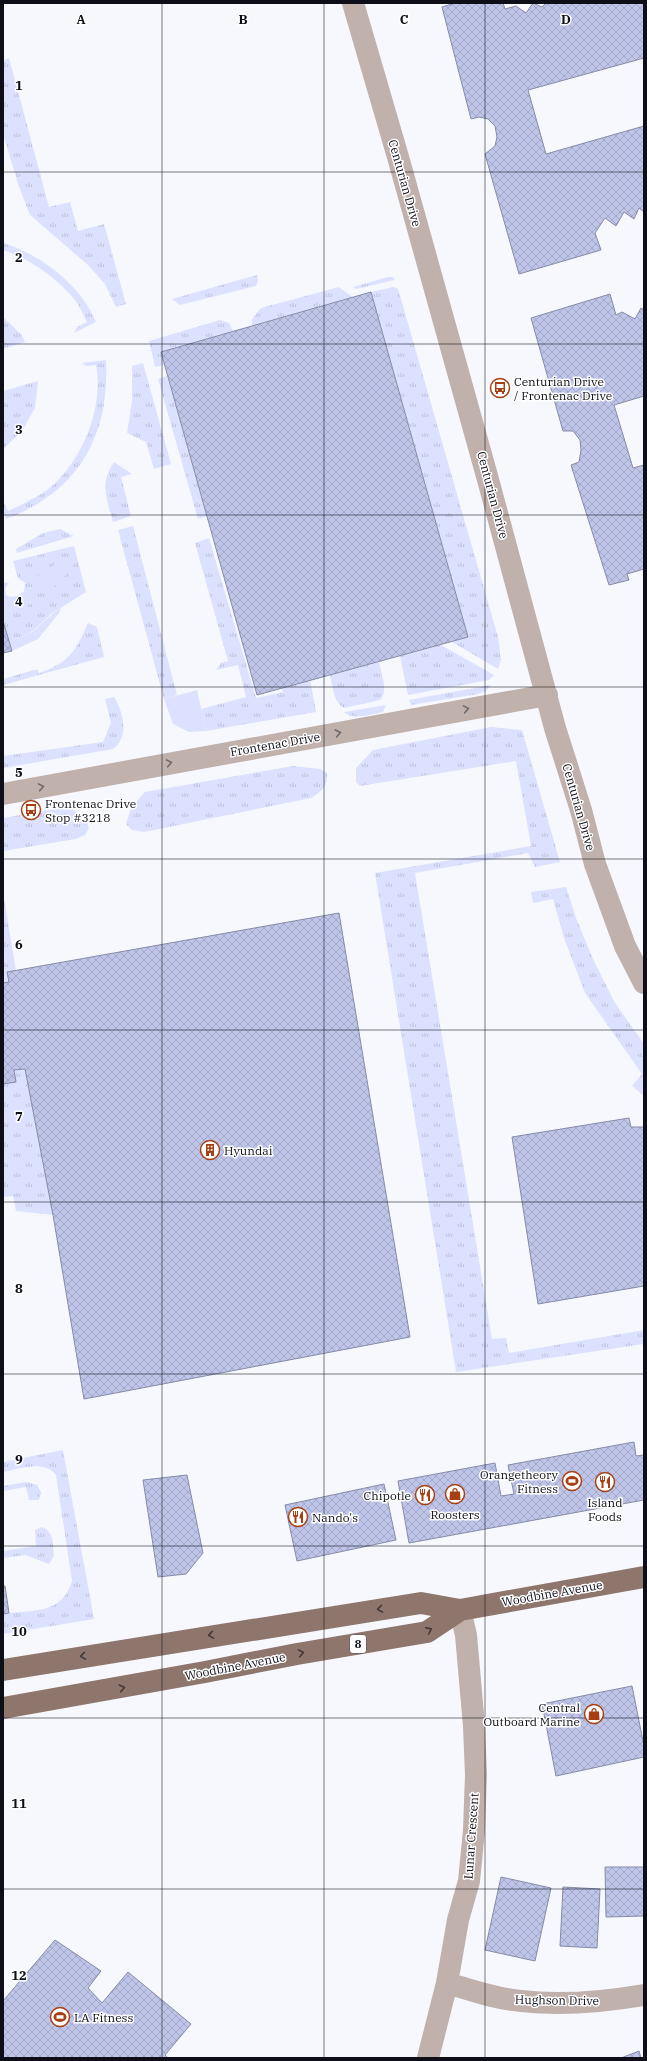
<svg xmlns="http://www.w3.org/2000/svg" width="647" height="2061" font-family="'IBM Plex Serif',serif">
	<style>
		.grass { fill: url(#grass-tufts) }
		.garden { fill: #dce1ff }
		.building { fill: url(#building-cross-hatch); stroke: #868ba6 }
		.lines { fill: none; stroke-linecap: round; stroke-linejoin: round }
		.minor { stroke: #c0b1ac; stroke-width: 22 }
		.major { stroke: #8f766c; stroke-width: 22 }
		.oneway { stroke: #6f6869 }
		.oneway2 { stroke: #41383a }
		.grid { fill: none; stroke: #0d0e18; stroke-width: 1; stroke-opacity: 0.55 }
		.labels { text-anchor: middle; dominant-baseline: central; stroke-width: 3; stroke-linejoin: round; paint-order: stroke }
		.shield { fill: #fff; stroke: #56565d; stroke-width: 1 }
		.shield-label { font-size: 11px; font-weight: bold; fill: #0d0e18 }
		.street-label { font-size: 12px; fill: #0d0e18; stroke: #fff }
		.poi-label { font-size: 12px; fill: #0d0e18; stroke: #fff; text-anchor: start }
		.grid-label { font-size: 13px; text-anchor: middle; font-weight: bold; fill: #0d0e18; stroke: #fff; stroke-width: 3; stroke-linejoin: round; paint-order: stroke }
	</style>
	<defs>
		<pattern id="grass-tufts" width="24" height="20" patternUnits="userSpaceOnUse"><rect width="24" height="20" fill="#dce1ff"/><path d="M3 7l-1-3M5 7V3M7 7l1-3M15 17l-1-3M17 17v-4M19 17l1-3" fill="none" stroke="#bcc0da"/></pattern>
		<pattern id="building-cross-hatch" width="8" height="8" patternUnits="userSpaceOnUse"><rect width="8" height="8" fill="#bfc5e9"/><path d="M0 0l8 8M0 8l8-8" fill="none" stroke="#a3a8c7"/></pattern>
	</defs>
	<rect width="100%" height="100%" fill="#f7f8fe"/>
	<path class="grass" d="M9,58L49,207L70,202L78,231L104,224L126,304L116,307L105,284L88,265L30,215L19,187L3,134V61Z
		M3,243C40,254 81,285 96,322L74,333L77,327L87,322C83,315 80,306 75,300C58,279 29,258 3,250Z
		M257,275L258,282L256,286L180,305L172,299Z
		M388,277H393L395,280L356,289L353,287Z
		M339,287L352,297L252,326V319L261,308Z
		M393,287L397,288L399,292L498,637L501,660L498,669L452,642L468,637L371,292Z
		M3,317L22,335L25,342L3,349Z
		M220,320L229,323L233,331L161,352L164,365L155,367L149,341Z
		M106,360C110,436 78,492 6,519L3,511V501L8,511C23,504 38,497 51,487C83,459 104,407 96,365L86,366L82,363Z
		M143,363L171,464L154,469L146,442L127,433L132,401V366Z
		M167,376L207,516L198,519L158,379Z
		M38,381L35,408L22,431L3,449V391Z
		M114,462L132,474L121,477L131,516L113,522C107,499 99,484 114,462Z
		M133,526L177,695L164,699L118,530Z
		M60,529L74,536L17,553L16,549L43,533Z
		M209,538L256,698L283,692L282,688L310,680L316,712L206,731L201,709L246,697L238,665L216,670L221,663L228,661L195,543Z
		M74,546L86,592L51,614L34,630L24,636L9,641L3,621V612L11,609L31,593L24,591L25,583L18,578L13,561Z
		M88,623L97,627L104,657L3,685V679L34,670H38L39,673C70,662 75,652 88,623Z
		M441,645L494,675L489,680L408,695L400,656Z
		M379,662C381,673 389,691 380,700L344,708C333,702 333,686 330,675Z
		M491,685L486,691L478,694L411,705L409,700Z
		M114,697C123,711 130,737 113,749L3,768V756L103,742L111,723L105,699Z
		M386,705L383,712C372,714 353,721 344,712Z
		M491,727L522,730L560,862L535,867L528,853L415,873L492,1339L506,1338L509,1353L644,1330V1344L456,1372L375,873L531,846L516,761L360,786L356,782V768L373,750Z
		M293,766L320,769L327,773C328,786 322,791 311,798L144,832L132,830L126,824L131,808L145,792Z
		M65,807C77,811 85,815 89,828L85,835L76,839L3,851V818Z
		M566,887L576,918L593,959L615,1003L644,1044V1096L632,1086L642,1074L585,993L564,938L553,899L533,903L531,892Z
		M3,892L16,971L7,972L9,982L3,983Z
		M25,1069L53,1215L16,1211L13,1196L3,1197V1084L16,1082L14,1070Z
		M63,1450L94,1619L3,1634V1614C33,1609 61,1616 72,1581L56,1475C44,1459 19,1469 3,1472V1462Z
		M26,1482L37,1485L41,1492L39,1500H29L26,1487L3,1491V1486Z
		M42,1527C54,1531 53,1545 54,1556L49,1564L25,1555L3,1558V1551L36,1546L35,1530Z"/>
	<path class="garden" d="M60,561L65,562L69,571L59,583L51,589H44L39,583L38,576L41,571C51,572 52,564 60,561Z
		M3,582L9,583L5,588L6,595C13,599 18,596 24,591L31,593L34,599L24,609L17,612L11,609L3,612Z
		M61,608L59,613L38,639L12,651L9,641C18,638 27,636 35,630C44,622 51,614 61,608Z
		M197,690L206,731L189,732L173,724L164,699Z"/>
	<path class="building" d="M455,3H503L505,9L516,6L526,13L533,3L542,7L546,3H644V58L528,90L546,154L644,126V212L639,208L634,219L624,212L616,226L605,218L595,233L601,250L519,274L485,154L495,146L497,137L495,126L488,119L479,117L471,119L442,7Z
		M371,292L468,637L257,695L161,352Z
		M610,294L616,315L622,312L635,319L641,308L644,310V396L614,405L633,468L644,465V569L627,574L629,580L609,585L571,465L579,462L581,450L580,440L573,431H563L531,318Z
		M3,621L12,651L3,653Z
		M339,913L410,1337L84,1399L53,1215L25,1069L14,1070L16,1082L3,1084V983L9,982L7,972Z
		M629,1118L631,1127H644V1286L538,1304L512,1137Z
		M634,1442L636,1456L644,1455V1500L409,1543L398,1481L495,1463L501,1496L514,1494L508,1465Z
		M187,1475L203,1553L186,1574L158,1577L143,1480Z
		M384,1484L396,1540L297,1561L285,1505Z
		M3,1586H5L9,1613L3,1614Z
		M632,1686L644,1746V1757L556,1776L542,1704Z
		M605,1867H644V1916L606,1917Z
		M501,1877L551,1888L535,1961L485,1950Z
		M563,1887L600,1889L597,1948L560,1946Z
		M55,1940L101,1971L88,1988L102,2003L128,1972L191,2024L165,2055L168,2058H3V2001Z
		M639,2051L641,2058H621Z"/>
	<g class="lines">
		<path class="minor" d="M353,3L398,157L487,476L555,728L581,810L595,864L625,946L644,983
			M3,794L547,695
			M447,1983C471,1990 496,1999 521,2001C563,2006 603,2002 644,1995
			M428,2058L447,1983L458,1920L469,1881L474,1830L476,1775L474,1726L466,1635L460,1610"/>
		<path class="major" d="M3,1670L421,1603L460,1610L644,1577
			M3,1708L205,1672L297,1654L427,1632L460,1610"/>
	</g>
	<defs><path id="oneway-chevron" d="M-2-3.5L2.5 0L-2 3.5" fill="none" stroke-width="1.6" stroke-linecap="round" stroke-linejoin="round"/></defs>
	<g class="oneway">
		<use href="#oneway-chevron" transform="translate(466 709) rotate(-10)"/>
		<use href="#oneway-chevron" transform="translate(338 733) rotate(-11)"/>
		<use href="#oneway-chevron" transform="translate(169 763) rotate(-10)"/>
		<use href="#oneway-chevron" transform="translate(41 787) rotate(-10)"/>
	</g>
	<g class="oneway2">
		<use href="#oneway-chevron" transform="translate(380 1609) rotate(171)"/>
		<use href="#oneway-chevron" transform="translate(429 1630) rotate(-26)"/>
		<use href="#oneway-chevron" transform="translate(211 1635) rotate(171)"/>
		<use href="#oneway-chevron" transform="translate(301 1653) rotate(-10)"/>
		<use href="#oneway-chevron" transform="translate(83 1656) rotate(171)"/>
		<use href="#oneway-chevron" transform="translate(122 1688) rotate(-11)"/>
	</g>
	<path class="grid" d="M162,3V2058M324,3V2058M485,3V2058M3,172H644M3,344H644M3,515H644M3,687H644M3,859H644M3,1030H644M3,1202H644M3,1374H644M3,1546H644M3,1718H644M3,1889H644"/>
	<defs>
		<symbol id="bus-ring" viewBox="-11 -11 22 22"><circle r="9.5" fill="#fff" stroke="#a64014" stroke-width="1.5"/><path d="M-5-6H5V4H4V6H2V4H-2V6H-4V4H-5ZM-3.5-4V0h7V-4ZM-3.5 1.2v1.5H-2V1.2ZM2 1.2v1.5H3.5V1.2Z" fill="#a64014"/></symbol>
		<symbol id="building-ring" viewBox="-11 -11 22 22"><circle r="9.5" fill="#fff" stroke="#a64014" stroke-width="1.5"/><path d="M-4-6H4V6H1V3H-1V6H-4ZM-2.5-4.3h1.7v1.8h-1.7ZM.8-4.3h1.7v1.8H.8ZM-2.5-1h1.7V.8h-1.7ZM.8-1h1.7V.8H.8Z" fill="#a64014"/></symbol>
		<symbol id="stadium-ring" viewBox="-11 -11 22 22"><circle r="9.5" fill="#fff" stroke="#a64014" stroke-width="1.5"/><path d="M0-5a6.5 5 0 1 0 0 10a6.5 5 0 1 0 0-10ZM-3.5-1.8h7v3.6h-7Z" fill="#a64014"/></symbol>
		<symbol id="restaurant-ring" viewBox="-11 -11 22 22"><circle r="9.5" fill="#fff" stroke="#a64014" stroke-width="1.5"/><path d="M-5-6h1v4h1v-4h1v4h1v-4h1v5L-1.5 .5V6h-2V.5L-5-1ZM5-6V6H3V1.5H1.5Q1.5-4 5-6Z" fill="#a64014"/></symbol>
		<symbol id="shop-ring" viewBox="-11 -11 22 22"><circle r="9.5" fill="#fff" stroke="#a64014" stroke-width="1.5"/><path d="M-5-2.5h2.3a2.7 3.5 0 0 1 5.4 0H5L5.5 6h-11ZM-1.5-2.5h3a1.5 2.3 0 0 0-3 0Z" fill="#a64014"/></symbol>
	</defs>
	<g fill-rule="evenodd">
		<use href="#bus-ring" x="489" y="377" width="22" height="22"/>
		<use href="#bus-ring" x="20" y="799" width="22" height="22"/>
		<use href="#building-ring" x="199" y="1139" width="22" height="22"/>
		<use href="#stadium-ring" x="561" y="1470" width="22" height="22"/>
		<use href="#restaurant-ring" x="594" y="1471" width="22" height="22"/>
		<use href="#shop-ring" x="444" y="1483" width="22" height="22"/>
		<use href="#restaurant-ring" x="414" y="1484" width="22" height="22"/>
		<use href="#restaurant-ring" x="287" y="1506" width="22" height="22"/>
		<use href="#shop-ring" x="583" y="1703" width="22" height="22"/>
		<use href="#stadium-ring" x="49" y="2006" width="22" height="22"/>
	</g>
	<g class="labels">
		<rect class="shield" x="350" y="1635" width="16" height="18" rx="3"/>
		<g class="shield-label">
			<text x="358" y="1644">8</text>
		</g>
		<g class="street-label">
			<text transform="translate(405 183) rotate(74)">Centurian Drive</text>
			<text transform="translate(493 495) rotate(75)">Centurian Drive</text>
			<text transform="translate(275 744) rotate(-10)">Frontenac Drive</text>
			<text transform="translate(579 807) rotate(74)">Centurian Drive</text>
			<text transform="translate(552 1593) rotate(-10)">Woodbine Avenue</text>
			<text transform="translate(235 1666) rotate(-11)">Woodbine Avenue</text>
			<text transform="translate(471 1836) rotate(-86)">Lunar Crescent</text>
			<text transform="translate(557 2000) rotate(1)">Hughson Drive</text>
		</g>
		<g class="poi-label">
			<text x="514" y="381">Centurian Drive<tspan x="514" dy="14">/ Frontenac Drive</tspan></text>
			<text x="45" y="803">Frontenac Drive<tspan x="45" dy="14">Stop #3218</tspan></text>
			<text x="224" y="1150">Hyundai</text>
			<text x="558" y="1474" text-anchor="end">Orangetheory<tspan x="558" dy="14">Fitness</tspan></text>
			<text x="411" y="1495" text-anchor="end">Chipotle</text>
			<text x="605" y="1502" text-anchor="middle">Island<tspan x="605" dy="14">Foods</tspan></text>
			<text x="455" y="1514" text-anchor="middle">Roosters</text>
			<text x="312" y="1517">Nando's</text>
			<text x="580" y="1707" text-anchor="end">Central<tspan x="580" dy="14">Outboard Marine</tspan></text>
			<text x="74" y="2017">LA Fitness</text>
		</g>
	</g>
	<g class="grid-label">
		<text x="81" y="24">A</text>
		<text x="243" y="24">B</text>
		<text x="404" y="24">C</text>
		<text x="566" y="24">D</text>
		<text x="19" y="90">1</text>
		<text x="19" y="262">2</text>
		<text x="19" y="434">3</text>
		<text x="19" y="606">4</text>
		<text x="19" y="777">5</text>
		<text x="19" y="949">6</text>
		<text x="19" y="1121">7</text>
		<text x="19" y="1293">8</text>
		<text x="19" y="1464">9</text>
		<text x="19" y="1636">10</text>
		<text x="19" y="1808">11</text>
		<text x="19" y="1980">12</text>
	</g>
	<rect width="647" height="2061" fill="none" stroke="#0d0e18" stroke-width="8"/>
</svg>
